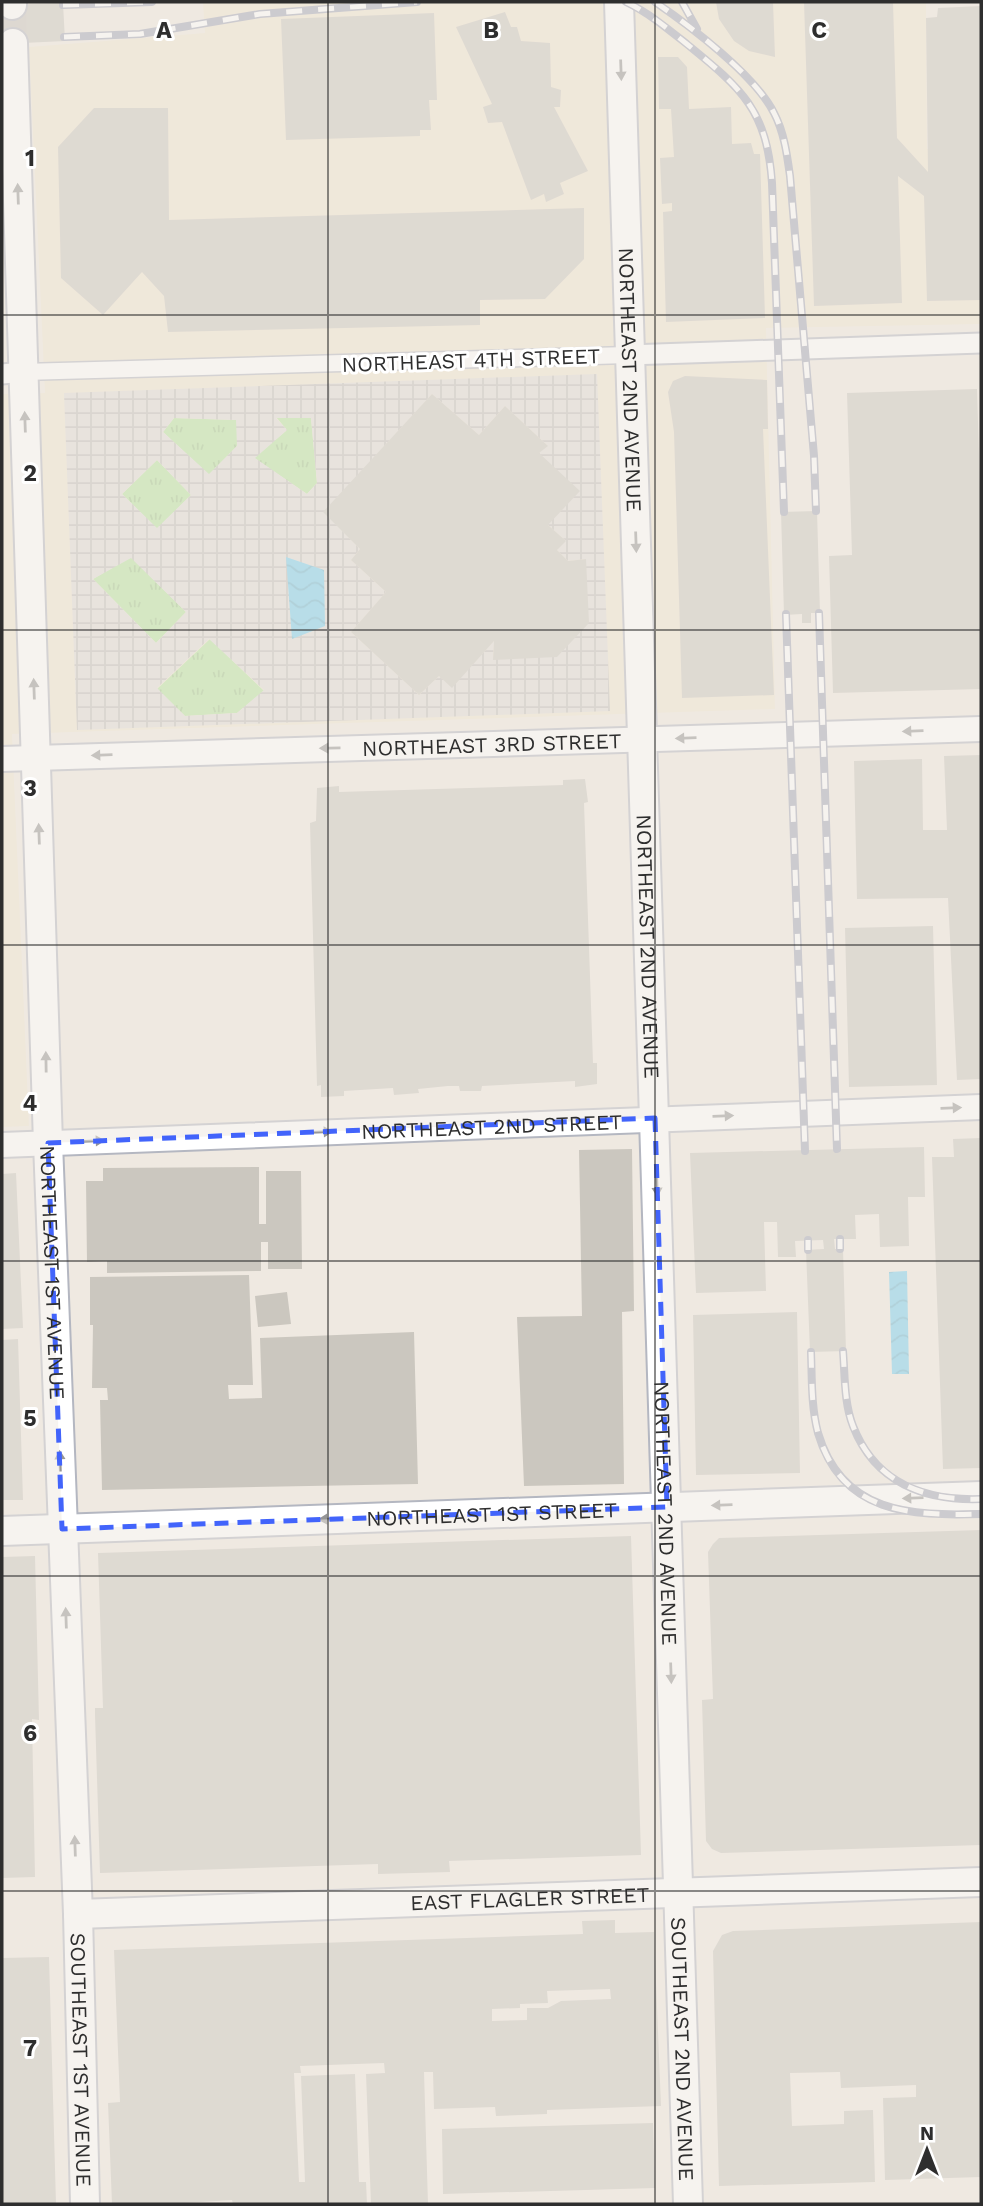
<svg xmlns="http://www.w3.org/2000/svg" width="983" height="2206" font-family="'Work Sans',sans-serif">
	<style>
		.education { fill: #f0e6d1 }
		.grass { fill: url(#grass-tufts) }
		.plaza { fill: url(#plaza-grid); fill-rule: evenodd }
		.water { fill: url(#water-waves) }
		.building { fill: #cbc7bf; fill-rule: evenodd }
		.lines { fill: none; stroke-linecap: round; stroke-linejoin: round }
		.secondary-tunnel { stroke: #c8c4bd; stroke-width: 28; stroke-dasharray: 28 14; stroke-linecap: butt }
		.pedestrian-casing { stroke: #b4b7c1; stroke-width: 19 }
		.minor-casing { stroke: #b4b7c1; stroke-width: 23 }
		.tertiary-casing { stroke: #b4b7c1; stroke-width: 28 }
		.secondary-casing { stroke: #b4b7c1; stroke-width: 32 }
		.pedestrian { stroke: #fff; stroke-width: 16 }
		.minor { stroke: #fff; stroke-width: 19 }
		.tertiary { stroke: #fff; stroke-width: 24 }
		.secondary { stroke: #fff; stroke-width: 28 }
		.rail-casing { stroke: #a3a6b8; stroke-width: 8 }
		.rail { stroke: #fff; stroke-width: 5; stroke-dasharray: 16; stroke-linecap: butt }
		.oneway { fill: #969696 }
		.marked { fill: none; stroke: #4264fb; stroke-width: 5; stroke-dasharray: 14 9; stroke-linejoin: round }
		.grid { fill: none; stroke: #2e2e2e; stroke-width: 2; stroke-opacity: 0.55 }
		.labels { text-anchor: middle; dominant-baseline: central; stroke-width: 6; stroke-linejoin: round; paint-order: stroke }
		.street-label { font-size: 21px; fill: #2e2e2e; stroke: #fff }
		.grid-label { font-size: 23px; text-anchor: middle; font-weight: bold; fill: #2e2e2e; stroke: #fff; stroke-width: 6; stroke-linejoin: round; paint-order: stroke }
	</style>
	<defs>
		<pattern id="grass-tufts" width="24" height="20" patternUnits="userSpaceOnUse" patternTransform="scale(1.75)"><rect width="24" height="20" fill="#b6e59e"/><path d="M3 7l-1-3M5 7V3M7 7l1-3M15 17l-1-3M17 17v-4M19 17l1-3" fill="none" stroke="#9dc588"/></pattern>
		<pattern id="plaza-grid" width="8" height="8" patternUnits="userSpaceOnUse" patternTransform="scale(1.75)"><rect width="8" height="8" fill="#dfdcd8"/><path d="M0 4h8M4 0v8" fill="none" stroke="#c0bdba"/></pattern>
		<pattern id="water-waves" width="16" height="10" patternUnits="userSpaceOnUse" patternTransform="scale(1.75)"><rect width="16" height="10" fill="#75cff0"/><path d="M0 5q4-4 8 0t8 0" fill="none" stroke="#66b2ce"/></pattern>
	</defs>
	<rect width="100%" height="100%" fill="#efe9e1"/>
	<path class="education" d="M203,2H926L927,149L981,148V324L766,328L775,709L12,734L29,1126L2,1127V394L45,393L29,47L205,33Z"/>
	<path class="grass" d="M276,417L311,418L317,483L307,494L254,458L287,430Z
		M174,418L237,420V446L209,475L163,432Z
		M157,460L191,495L157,529L122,494Z
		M131,557L186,612L156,643L93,579Z
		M210,639L264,691L237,713L185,716L157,689Z"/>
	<path class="plaza" d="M597,374L610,711L77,730L64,393ZM432,394L479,435L505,406L547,445L539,453L548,525L565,540L557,550L568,561L586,559L493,659L494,641L452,687L439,676L419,695L351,632L386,592L351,560L360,549L324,512ZM174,418L236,420L237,446L209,474L163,432ZM276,418H311L317,483L307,494L255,458L287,430ZM157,460L191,495L157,528L122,494ZM131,558L186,612L156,643L93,579ZM209,639L264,690L237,713L185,716L157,688Z"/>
	<path class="water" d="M286,557L324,570L325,626L292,639Z
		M907,1271L909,1374H892L889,1272Z"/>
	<path class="building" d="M716,2H773L775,57L749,51L734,41L719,19Z
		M804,2H893L897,138L928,172L926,18L937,17L938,8L981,6V300L927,301L924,196L898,176L902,303L814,306Z
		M63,3L65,41L2,44V5Z
		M505,12L511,27H517L521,41L550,43L551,87L561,90L560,107H554L588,171L560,183L564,194L546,202L544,194L531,200L502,122L488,123L483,107L492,104L456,27Z
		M434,13L437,100H429L431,130H420V136L286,140L281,19Z
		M658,57H678L687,67L689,109L731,107L732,144L751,143L754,154H760L765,318L666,322L663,212L672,211V203L662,204L660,158L674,157L671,109H659Z
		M94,108H168L169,220L584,208V259L545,299L480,300V325L168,332L164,296L142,272L103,315L61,278L58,147Z
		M685,376L767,380L768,429H763L774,695L682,698L674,432L668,392L673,381Z
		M977,389L981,520V689L833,693L829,556L852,555L847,393Z
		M432,394L479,435L505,406L548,446L539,453L580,491L548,525L566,541L557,550L568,561L586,559L589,623L557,657L493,660L494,641L452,688L439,676L419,695L351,632L386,592L351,560L360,549L323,512Z
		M817,511L820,613H811V623H802V614L784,615L781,512Z
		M981,755V1079L957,1080L948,898L857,899L854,761L922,759L923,830H947L944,756Z
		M585,779L588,802L584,803L593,1063H597V1084L575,1087V1081L482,1086L481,1091H460L459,1086H448L418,1089L419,1093L394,1095L393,1088L344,1091V1096L321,1097V1085L317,1086L310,823L316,821L317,788L339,786V792L469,788L563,785V780Z
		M933,926L937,1085L849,1087L845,928Z
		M981,1138V1468L943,1469L932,1157H954L953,1139Z
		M924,1147L925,1197H908L909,1246L880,1247L879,1214L855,1215L856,1239H834L835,1249H843L846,1351L810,1352L806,1250L824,1249L823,1240L795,1241L796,1257H778L777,1222H764L766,1291L696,1293L690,1153Z
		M632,1149L634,1311L622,1312L624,1484L524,1486L517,1317L582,1316L579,1150Z
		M259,1167V1224H266V1171H301L302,1269H268V1242H261V1271L107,1273V1261L87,1262L86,1181H103V1168Z
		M16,1173L23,1328L2,1329V1174Z
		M249,1275L253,1385H228L229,1399L262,1398L260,1338L414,1332L418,1484L102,1490L100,1400H108L107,1388H92L93,1325H90V1277Z
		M287,1292L291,1324L258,1327L255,1296Z
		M797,1312L800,1473L696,1475L693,1315Z
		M18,1339L23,1500H2V1340Z
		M981,1530V1845L721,1853L712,1849L706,1841L702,1700L713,1699L708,1552L713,1544L719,1538Z
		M631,1536L641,1855L449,1861L450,1872L378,1874V1864L100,1873L95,1715V1708H103L98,1553Z
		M35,1556L39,1720L32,1719L35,1877L2,1878V1557Z
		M615,1920V1933L654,1932L661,2106L547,2110V2114L496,2116L495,2107L434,2109L433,2072H424L428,2204H371L366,2074L385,2073L384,2063L300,2066L301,2073H294L299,2182H305L301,2076L355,2074L359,2182H366L367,2204H233L232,2200L169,2204H112L108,2103L120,2102L114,1950L583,1934L582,1921ZM610,1989L611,1999L561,2001L548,2008H527V2020L492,2021V2009L520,2008V2004L548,2003L547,1991Z
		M981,1922V2177L885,2180L883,2098L916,2097V2085L841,2088L840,2072L790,2073L792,2126L844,2124V2111L873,2110L875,2182L719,2186L713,1951L722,1935L733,1931Z
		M49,1957L56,2204H2V1958Z
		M653,2123L655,2188L443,2194L442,2129Z"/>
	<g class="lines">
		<path class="secondary-tunnel" d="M12,5L13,43"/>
		<defs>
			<path id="pedestrian" d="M23,372L628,355"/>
			<path id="minor" d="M628,355L981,343
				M2,374L23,372"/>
			<g id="tertiary">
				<path id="s1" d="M2,759L981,729"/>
				<path id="s2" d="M2,1145L981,1107"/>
			</g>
			<g id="secondary">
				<path d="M11,2L12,5"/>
				<path id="s3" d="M619,2L688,2204"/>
				<path id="s4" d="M13,43L48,1143L78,1914L85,2204"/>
				<path id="s5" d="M2,1531L981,1496"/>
				<path id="s6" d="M78,1914L981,1882"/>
			</g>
		</defs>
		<use href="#pedestrian" class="pedestrian-casing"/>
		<use href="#minor" class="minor-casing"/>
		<use href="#tertiary" class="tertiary-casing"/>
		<use href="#secondary" class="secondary-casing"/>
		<use href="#pedestrian" class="pedestrian"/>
		<use href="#minor" class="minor"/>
		<use href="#tertiary" class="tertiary"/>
		<use href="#secondary" class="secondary"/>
		<defs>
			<path id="rail" d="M626,2C649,13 668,29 688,45C742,89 767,110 772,183L784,512
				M655,2C690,26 755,75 774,113C784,132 787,154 790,176L814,456L816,511
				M682,2L697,29
				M63,5L152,2
				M64,37L140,34L260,14L417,2
				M819,613L837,1149
				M786,614L805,1151
				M840,1239V1249
				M808,1240V1250
				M843,1351C845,1376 844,1403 853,1426C875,1483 925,1501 981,1499
				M811,1352C812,1378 811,1407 818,1433C842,1514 911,1516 981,1514"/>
		</defs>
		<use href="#rail" class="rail-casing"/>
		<use href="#rail" class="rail"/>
	</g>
	<defs><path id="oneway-solid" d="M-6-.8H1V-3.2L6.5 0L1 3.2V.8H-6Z" transform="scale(1.75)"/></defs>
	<g class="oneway">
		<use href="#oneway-solid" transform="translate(621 70) rotate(88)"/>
		<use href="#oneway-solid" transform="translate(18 194) rotate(-92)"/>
		<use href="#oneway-solid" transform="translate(25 422) rotate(-92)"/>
		<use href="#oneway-solid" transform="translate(636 542) rotate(88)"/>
		<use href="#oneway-solid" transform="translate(34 689) rotate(-92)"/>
		<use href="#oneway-solid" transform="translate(913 731) rotate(178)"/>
		<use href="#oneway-solid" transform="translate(686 738) rotate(178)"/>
		<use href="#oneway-solid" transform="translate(330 748) rotate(179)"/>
		<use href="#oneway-solid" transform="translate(102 755) rotate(178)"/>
		<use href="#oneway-solid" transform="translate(39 834) rotate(-92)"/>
		<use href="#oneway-solid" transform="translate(46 1062) rotate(-91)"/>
		<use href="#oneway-solid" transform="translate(951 1108) rotate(-2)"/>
		<use href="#oneway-solid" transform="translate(723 1116) rotate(-2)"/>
		<use href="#oneway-solid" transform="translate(322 1132) rotate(-2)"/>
		<use href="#oneway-solid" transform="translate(94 1141) rotate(-2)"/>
		<use href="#oneway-solid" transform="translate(657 1186) rotate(88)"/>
		<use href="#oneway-solid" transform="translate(60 1461) rotate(-92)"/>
		<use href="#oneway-solid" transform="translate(913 1498) rotate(178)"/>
		<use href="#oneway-solid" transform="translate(722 1505) rotate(178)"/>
		<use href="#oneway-solid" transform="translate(329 1519) rotate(178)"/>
		<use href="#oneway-solid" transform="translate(66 1618) rotate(-92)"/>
		<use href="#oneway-solid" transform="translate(671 1673) rotate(88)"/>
		<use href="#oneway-solid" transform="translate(75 1846) rotate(-92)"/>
	</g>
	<path d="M0 0H983V2206H0ZM655,1118L667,1507L62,1529L48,1143Z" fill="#efe9e1" fill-opacity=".55" fill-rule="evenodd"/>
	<path class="marked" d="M655,1118L667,1507L62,1529L48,1143Z"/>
	<path class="grid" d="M328,2V2204M655,2V2204M2,315H981M2,630H981M2,945H981M2,1261H981M2,1576H981M2,1891H981"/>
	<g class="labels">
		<g class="street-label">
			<text transform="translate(471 360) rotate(-2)">NORTHEAST 4TH STREET</text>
			<text stroke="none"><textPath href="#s3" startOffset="378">NORTHEAST 2ND AVENUE</textPath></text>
			<text stroke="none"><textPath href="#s1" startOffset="490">NORTHEAST 3RD STREET</textPath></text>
			<text stroke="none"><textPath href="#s3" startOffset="945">NORTHEAST 2ND AVENUE</textPath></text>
			<text stroke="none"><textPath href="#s2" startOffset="490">NORTHEAST 2ND STREET</textPath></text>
			<text stroke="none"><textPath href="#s4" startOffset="1230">NORTHEAST 1ST AVENUE</textPath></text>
			<text stroke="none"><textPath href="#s5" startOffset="490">NORTHEAST 1ST STREET</textPath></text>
			<text stroke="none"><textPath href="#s3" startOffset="1512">NORTHEAST 2ND AVENUE</textPath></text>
			<text stroke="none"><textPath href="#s6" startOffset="452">EAST FLAGLER STREET</textPath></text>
			<text stroke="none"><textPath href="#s3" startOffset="2048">SOUTHEAST 2ND AVENUE</textPath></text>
			<text stroke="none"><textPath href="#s4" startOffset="2018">SOUTHEAST 1ST AVENUE</textPath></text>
		</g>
	</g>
	<g class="grid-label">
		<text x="164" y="38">A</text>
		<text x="491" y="38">B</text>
		<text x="819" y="38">C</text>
		<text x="30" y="166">1</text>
		<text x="30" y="481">2</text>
		<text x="30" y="796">3</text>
		<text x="30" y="1111">4</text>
		<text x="30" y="1426">5</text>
		<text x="30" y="1741">6</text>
		<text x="30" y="2056">7</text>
	</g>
	<rect width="983" height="2206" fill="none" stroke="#2e2e2e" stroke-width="7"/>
	<g transform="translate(927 2150)" stroke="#ffffff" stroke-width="5" paint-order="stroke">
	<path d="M0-5L12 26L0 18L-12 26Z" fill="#2e2e2e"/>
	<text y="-10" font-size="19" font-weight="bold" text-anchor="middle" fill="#2e2e2e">N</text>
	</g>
</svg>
